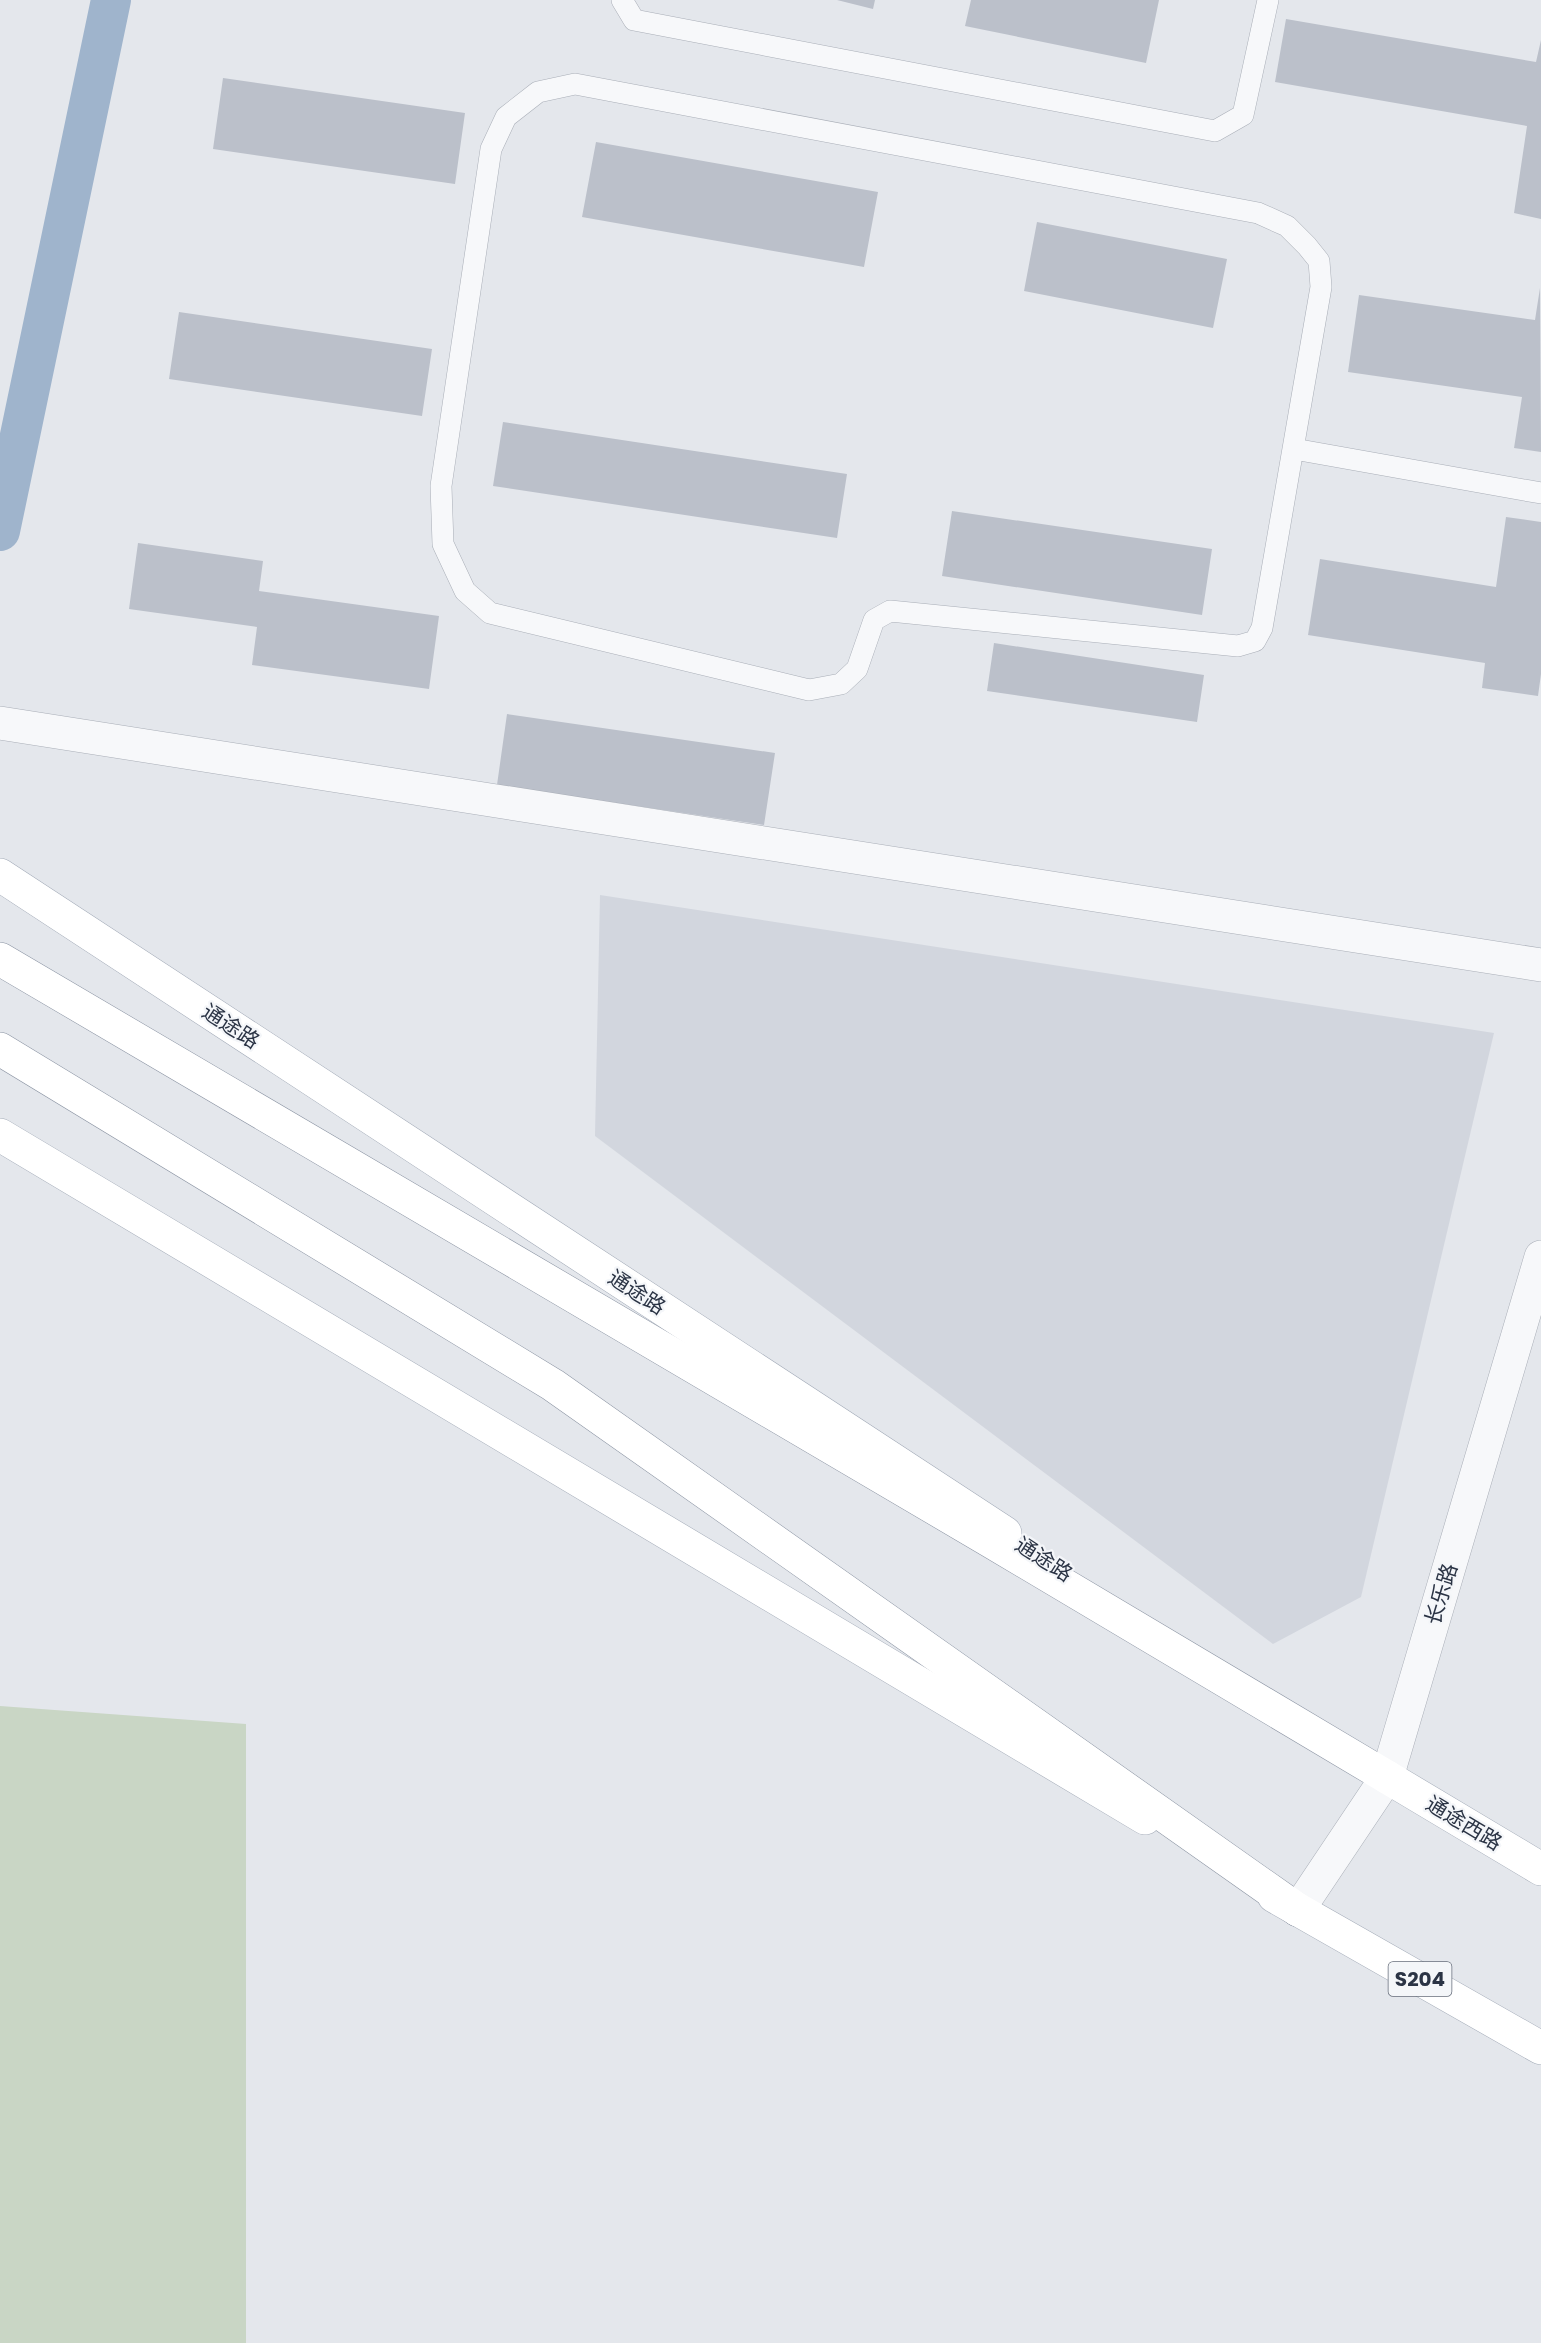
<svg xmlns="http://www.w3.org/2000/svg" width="1541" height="2343" font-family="Poppins,'Noto Sans SC',sans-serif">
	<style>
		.built { fill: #d2d6de }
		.green { fill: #c9d6c5 }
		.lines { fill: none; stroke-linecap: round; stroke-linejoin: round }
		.canal { stroke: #9fb4cc; stroke-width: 40 }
		.building { fill: #bbc0ca }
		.lane-casing { stroke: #a9aeb7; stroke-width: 22 }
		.street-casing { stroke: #a9aeb7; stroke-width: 34 }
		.primary-casing { stroke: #a3abb8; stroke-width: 34 }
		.highway-casing { stroke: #8b94a3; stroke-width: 34 }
		.lane { stroke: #f7f8fa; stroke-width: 21 }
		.street { stroke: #f7f8fa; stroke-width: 33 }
		.primary { stroke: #fff; stroke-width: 33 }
		.highway { stroke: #fff; stroke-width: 33 }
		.labels { text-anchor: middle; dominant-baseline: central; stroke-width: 4.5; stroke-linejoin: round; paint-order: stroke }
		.shield { fill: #f4f6f9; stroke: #676e7b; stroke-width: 1.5 }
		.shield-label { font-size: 20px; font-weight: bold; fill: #2b3445 }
		.street-label { font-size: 21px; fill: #2b3445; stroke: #f4f6f9 }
	</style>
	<rect width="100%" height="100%" fill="#e4e7ec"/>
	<path class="built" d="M600,895L1494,1033L1361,1597L1273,1644L595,1136Z"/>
	<path class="green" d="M0,1706L246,1724V2343H0Z"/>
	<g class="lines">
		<path class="canal" d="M0,531L111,0"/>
	</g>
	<path class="building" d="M837,0H875L873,9Z
		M971,0H1159L1146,63L965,26Z
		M1286,19L1536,62L1541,40V219L1514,213L1527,126L1275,82Z
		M223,78L465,113L455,184L213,149Z
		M596,142L878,192L864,267L582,217Z
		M1037,222L1227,259L1213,328L1024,291Z
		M1540,288L1541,452L1514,448L1522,397L1348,372L1359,295L1535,320Z
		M179,312L432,349L422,416L169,379Z
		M503,422L847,474L837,538L493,486Z
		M952,511L1212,549L1202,615L942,576Z
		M1506,517L1541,522V674L1538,696L1482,688L1485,663L1308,635L1320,559L1496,587Z
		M138,543L263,561L259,591L439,616L429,689L252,665L257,627L129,609Z
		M994,643L1204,675L1197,722L987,691Z
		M507,714L775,753L764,825L497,785Z"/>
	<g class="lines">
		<defs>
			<path id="lane" d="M622,0L634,20L1215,131L1243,115L1268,0
				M575,84L1258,213L1287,226L1307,246L1319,261L1321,287L1262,628L1255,641L1238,646L890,611L874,620L857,669L841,684L809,690L490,613L465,591L443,544L441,486L491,149L506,117L538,92Z
				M1294,449L1541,493"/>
			<path id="street" d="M0,723L1541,965
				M1298,1910L1387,1777L1541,1257"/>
			<path id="primary" d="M0,875L1005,1533
				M0,1135L1145,1818
				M1387,1777L1541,1869
				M1274,1896L1541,2048"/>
			<path id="highway" d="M0,959L992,1542L1387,1777
				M0,1049L553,1385L1298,1910"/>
		</defs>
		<use href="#lane" class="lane-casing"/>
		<use href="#street" class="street-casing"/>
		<use href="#primary" class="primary-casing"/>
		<use href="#highway" class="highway-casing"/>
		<use href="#lane" class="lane"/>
		<use href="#street" class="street"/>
		<use href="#primary" class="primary"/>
		<use href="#highway" class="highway"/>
	</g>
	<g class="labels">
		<rect class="shield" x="1388.5" y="1962" width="63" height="34" rx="4.5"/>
		<g class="shield-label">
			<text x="1420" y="1979">S204</text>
		</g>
		<g class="street-label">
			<text transform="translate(231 1026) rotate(33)">通途路</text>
			<text transform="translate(637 1292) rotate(33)">通途路</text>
			<text transform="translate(1044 1559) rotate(33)">通途路</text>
			<text transform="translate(1441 1594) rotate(-73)">长乐路</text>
			<text transform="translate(1464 1823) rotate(31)">通途西路</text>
		</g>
	</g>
</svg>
